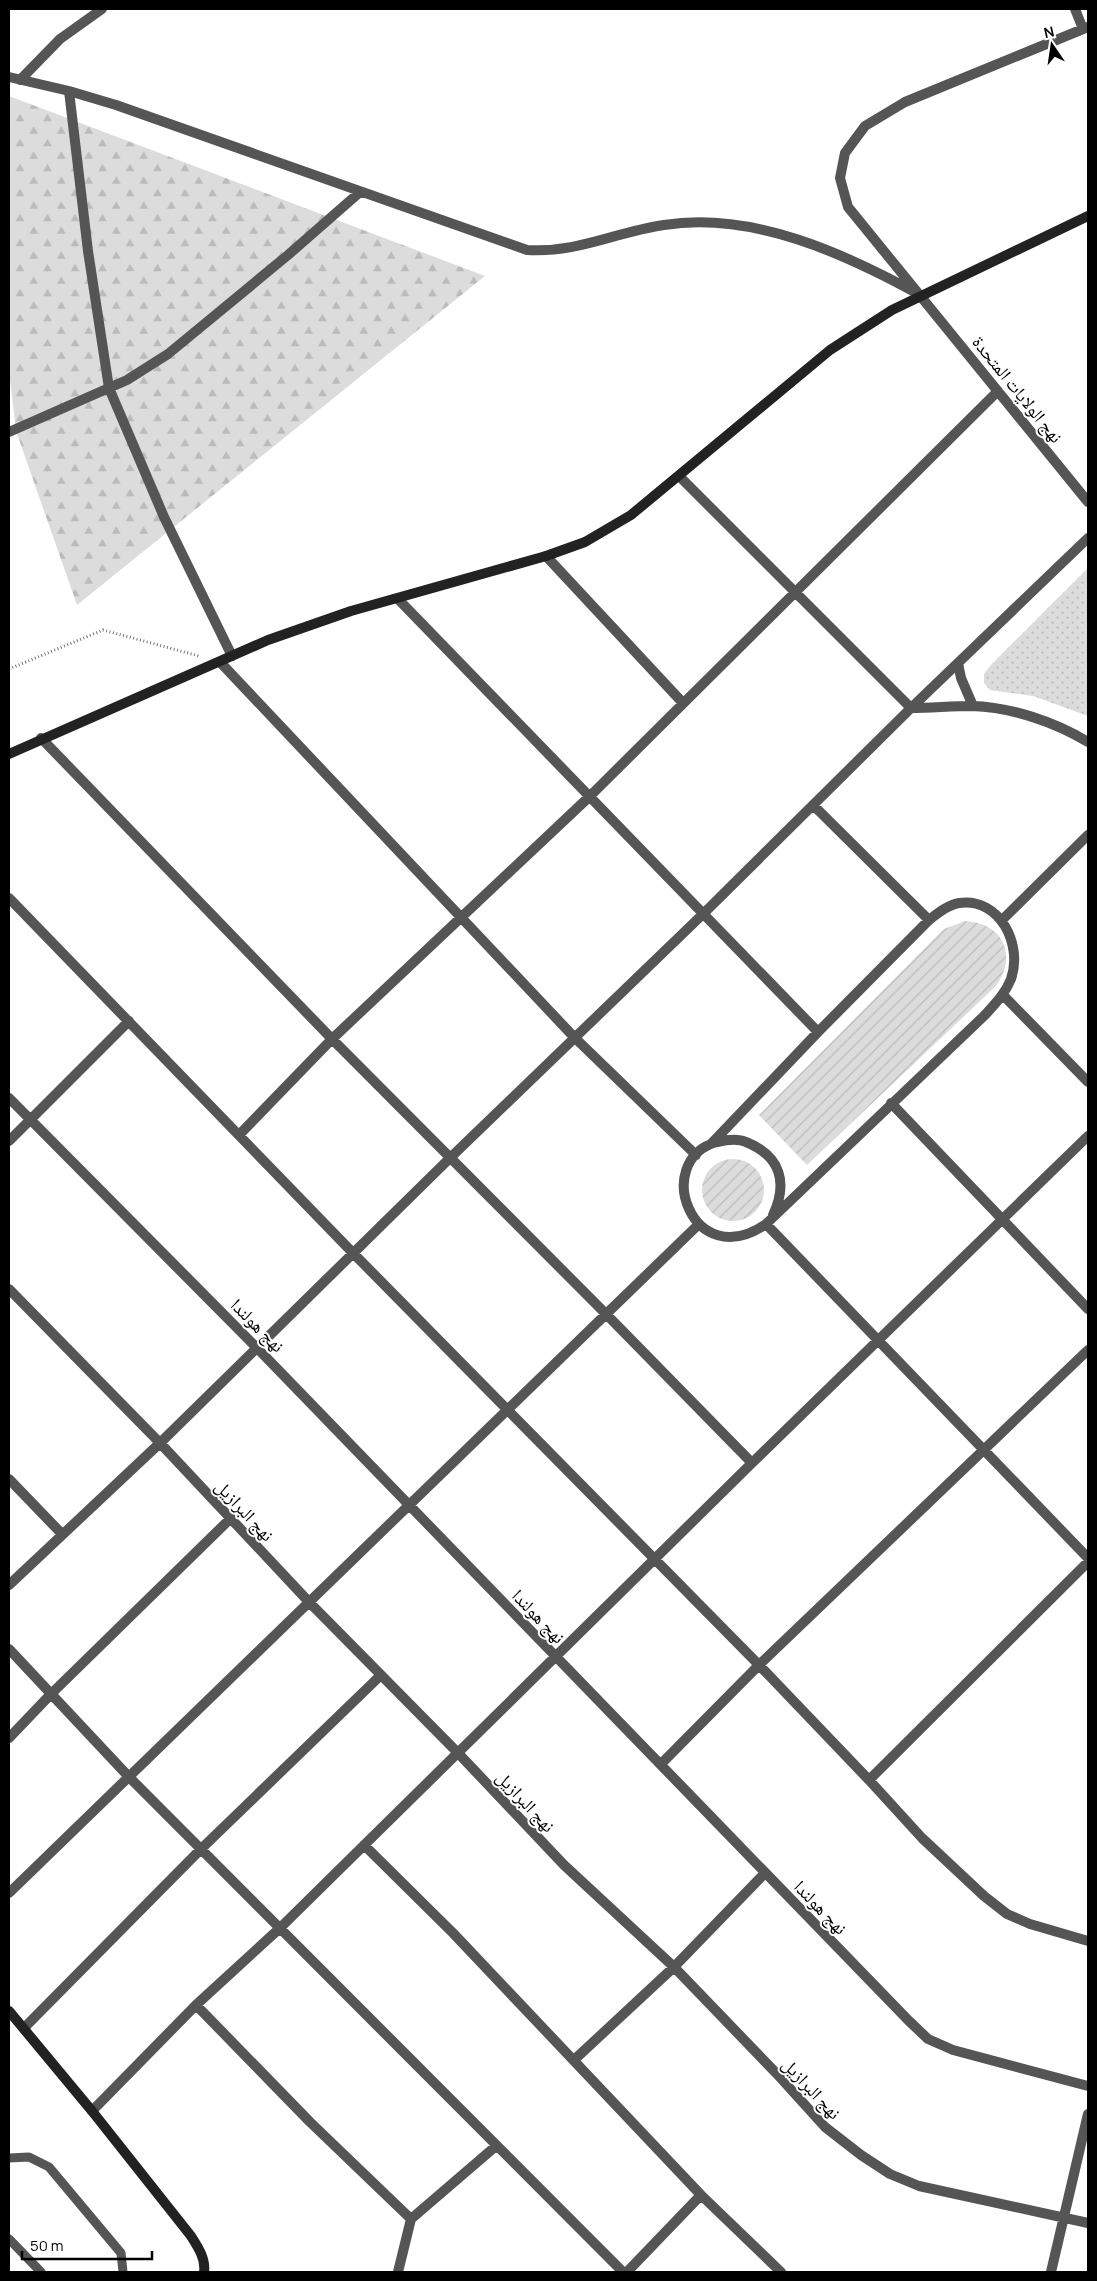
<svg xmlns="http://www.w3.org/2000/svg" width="1097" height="2281" font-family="Manrope,'Noto Naskh Arabic',sans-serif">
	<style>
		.forest { fill: url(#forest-firs) }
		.park { fill: url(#park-dots) }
		.garden { fill: url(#garden-furrows) }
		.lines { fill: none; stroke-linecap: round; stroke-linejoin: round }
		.path { stroke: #777; stroke-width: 3; stroke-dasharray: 1 2.5; stroke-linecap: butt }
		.lane { stroke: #555; stroke-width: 9 }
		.street { stroke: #555; stroke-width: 10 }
		.secondary { stroke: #222; stroke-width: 10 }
		.labels { text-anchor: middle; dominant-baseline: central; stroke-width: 4; stroke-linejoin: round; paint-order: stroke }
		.street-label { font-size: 18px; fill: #000; stroke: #fff }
	</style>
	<defs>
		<pattern id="forest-firs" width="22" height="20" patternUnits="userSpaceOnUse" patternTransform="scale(1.25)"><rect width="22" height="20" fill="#dcdcdc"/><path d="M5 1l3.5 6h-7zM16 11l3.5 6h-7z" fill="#bbb"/></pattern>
		<pattern id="park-dots" width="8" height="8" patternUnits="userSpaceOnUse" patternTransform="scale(1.25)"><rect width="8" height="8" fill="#dcdcdc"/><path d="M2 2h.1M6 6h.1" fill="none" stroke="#bbb" stroke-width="1.8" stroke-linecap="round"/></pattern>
		<pattern id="garden-furrows" width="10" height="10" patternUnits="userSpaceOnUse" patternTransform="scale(1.25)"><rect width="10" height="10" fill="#dcdcdc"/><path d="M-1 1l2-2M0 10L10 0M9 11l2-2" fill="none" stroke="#bbb"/></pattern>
	</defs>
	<rect width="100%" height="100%" fill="#fff"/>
	<path class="forest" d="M9,96L485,276L77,605L16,431L9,371Z"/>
	<path class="park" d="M1088,568V716L1033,696L990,690L984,683V674L990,666Z"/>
	<path class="garden" d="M965,921C1003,923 1018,955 996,986L807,1165L759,1115L944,929Z
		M702 1190a31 31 0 1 1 62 0a31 31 0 1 1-62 0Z"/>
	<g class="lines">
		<path class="path" d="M9,669L103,630L199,656"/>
		<path class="lane" d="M9,2158L29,2157L49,2167L121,2253L123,2272
			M9,2239L41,2272"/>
		<path class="street" d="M1075,9L1083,29
			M1088,27L905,102L865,126L845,153L840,178L848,207L1088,502
			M9,77L69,91L116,105L527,250C578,253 615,232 664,225C753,211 846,254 922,296
			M20,80L60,39L102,9
			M69,91L88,251L109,388L164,517L232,656
			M9,432L127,380L168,354L288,255L360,192
			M679,476L911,708C931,708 952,706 972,706C1011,707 1055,722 1088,742
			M546,556L682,702
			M398,599L818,1032L712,1143
			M220,662L574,1037L696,1155
			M958,663L961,678L973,706
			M41,738L332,1039L606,1314L752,1463L1088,1136
			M814,806L929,920
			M9,898L353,1253L759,1665L869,1780L1088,1562
			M1002,920L1088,835
			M1003,995L1088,1082
			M9,1098L257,1348L909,2021L928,2039L953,2050L1088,2086
			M891,1103L1088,1309
			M239,1135L332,1039L589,797L998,391
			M9,1141L129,1021
			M773,1215C788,1183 781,1156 746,1142C737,1138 726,1140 717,1142C651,1160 692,1275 766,1224L984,1016C995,1004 1005,994 1011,979C1023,945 1000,897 959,903C948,905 938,913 929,920L818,1032
			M766,1224L1088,1558
			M9,1289L160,1443L309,1602L458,1753L564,1865L674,1967L777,2074L825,2127L861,2155L890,2174L919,2186L1088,2223
			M9,1479L61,1533
			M9,1585L160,1443L450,1158L702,915L911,708L1088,538
			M9,1649L129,1777L623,2272
			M9,1738L51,1694L231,1518
			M662,1763L759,1665L1088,1350
			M869,1780L922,1838L984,1896L1007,1914L1030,1924L1088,1941
			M364,1845L453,1933L701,2195L627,2272
			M9,1893L699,1224
			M196,2005L310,2122L411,2219
			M24,2028L201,1849L381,1675
			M574,2060L674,1967L765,1873
			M92,2111L196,2005L280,1928L752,1463
			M701,2195L781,2272
			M398,2272L411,2219L496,2146
			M1051,2272L1088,2114"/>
		<path class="secondary" d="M9,754L268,640L351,611L546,556L585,542L631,515L830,350L892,310L1088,216
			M9,2011L92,2111L191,2236C198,2247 206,2259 204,2272"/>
	</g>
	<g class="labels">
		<g class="street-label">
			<text transform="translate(1018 389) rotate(51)">نهج الولايات المتحدة</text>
			<text transform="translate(258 1325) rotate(45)">نهج هولندا</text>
			<text transform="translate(245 1510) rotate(47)">نهج البرازيل</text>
			<text transform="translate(539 1616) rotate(46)">نهج هولندا</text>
			<text transform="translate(526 1801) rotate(47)">نهج البرازيل</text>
			<text transform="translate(821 1907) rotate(46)">نهج هولندا</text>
			<text transform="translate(812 2088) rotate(47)">نهج البرازيل</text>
		</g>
	</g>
	<rect width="1097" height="2281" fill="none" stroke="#000000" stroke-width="20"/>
	<g transform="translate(1052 45) rotate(347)" stroke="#ffffff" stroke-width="4" paint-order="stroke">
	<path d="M0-4L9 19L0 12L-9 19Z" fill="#000000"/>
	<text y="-8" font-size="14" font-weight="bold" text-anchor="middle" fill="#000000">N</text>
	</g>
	<path d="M22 2251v8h130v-8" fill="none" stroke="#000000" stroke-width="2.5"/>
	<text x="30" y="2251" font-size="15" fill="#000000" stroke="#ffffff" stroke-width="4" paint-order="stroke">50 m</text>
</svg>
